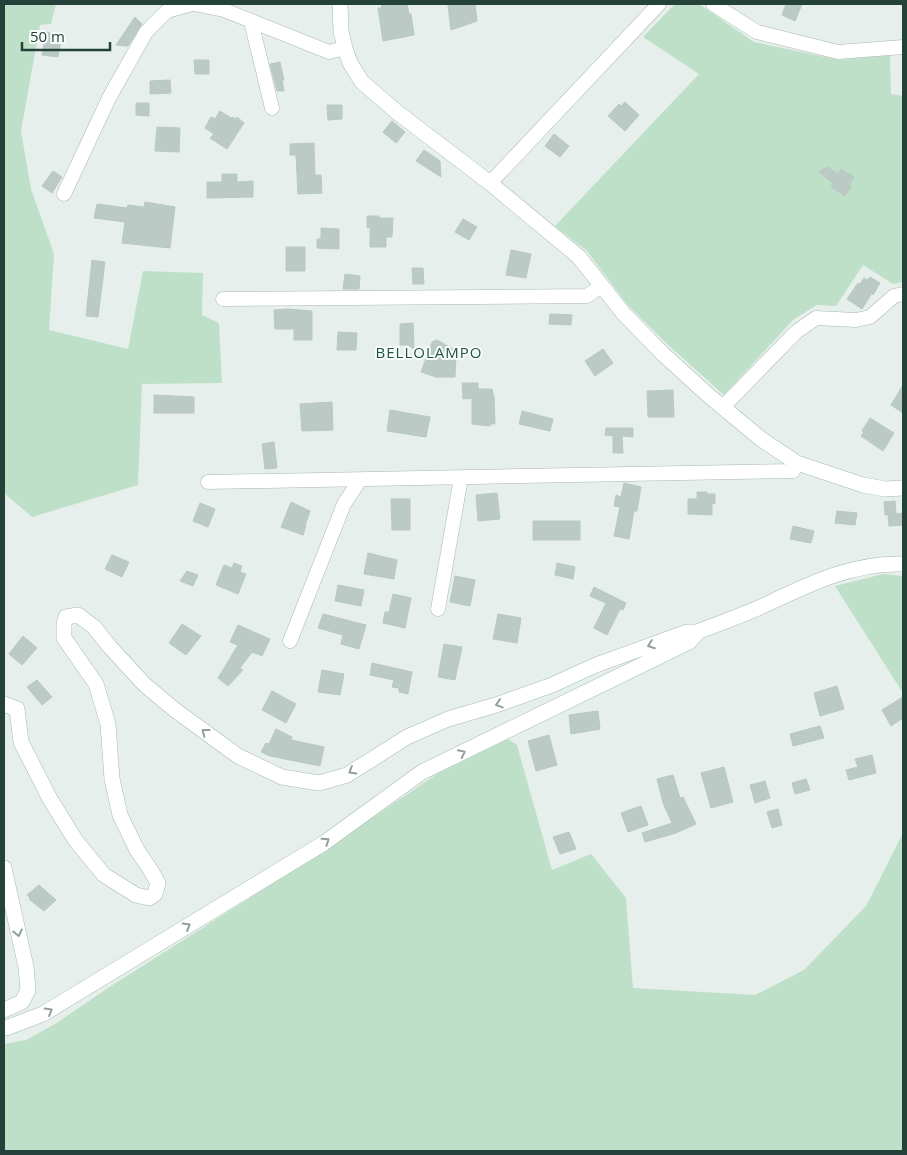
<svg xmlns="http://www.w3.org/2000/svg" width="907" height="1155" font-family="'Open Sans',sans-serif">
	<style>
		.green { fill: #bfe0c8 }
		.building { fill: #bbcac4; stroke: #b8c9c2 }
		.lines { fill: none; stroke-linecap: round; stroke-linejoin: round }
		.minor-casing { stroke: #a8b8b2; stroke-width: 15 }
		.secondary-casing { stroke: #a4bbb3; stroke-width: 16 }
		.minor { stroke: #fff; stroke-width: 14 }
		.secondary { stroke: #fff; stroke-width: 15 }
		.oneway { stroke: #92a09c }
		.labels { text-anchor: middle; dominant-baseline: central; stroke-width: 4; stroke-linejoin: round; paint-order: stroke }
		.quarter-label { font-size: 15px; letter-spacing: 1px; fill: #1f5548; stroke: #f7fbf9 }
	</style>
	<rect width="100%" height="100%" fill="#e6efeb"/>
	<path class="green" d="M4,4H56L51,24L40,25L21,131L31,189L54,254L49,330L128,349L143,271L203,273L202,315L219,323L222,383L142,384L138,485L32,517L4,493Z
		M675,4H699L754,42L839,60L890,55L891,94L903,96V282L893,284L863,265L836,306L817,305L794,319L724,395L666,343L627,304L587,251L555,226L699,74L643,37Z
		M883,574L903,576V693L835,586Z
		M508,739L517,745L552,870L591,854L626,898L633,988L755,995L804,970L866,906L903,833V1151H4V1044L26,1040L55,1024L111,986L322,852L437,774Z"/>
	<path class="building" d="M381,4H407L409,14H411L414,35L383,41L378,8H382Z
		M456,4H475L477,21L451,30L448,5Z
		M786,4H802L795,21L782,15Z
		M135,17L142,24L128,46L116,45Z
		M46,32L62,35L58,57L42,55Z
		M194,60H209V74H195Z
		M280,62L284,80H282L284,91H277L270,64Z
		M170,80L171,93L150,94V81Z
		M625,102L639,115L625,131L608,116L619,104L621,106Z
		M136,103H149V116L136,115Z
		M327,105H342V119L328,120Z
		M220,111L231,118L233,117L235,119L237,117L244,123L227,149L210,138L214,134L205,128L211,117L215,119Z
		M392,121L405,132L396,143L383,132Z
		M157,127L180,128L179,152L155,151Z
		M554,134L569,146L560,157L545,146Z
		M314,143L315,175H321L322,193L298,194L296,155H290V144Z
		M424,150L440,161L441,177L416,161Z
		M827,167L838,174L841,169L854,177L849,185L851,187L845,196L831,187L833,183L819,172Z
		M53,171L62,177L52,193L42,186Z
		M222,174H237V182L253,181V197L207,198V182H222Z
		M145,202L175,207L170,248L122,243L125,222L94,218L97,204L127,208L128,205L144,207Z
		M367,216H379V218H393L392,237H386V247H370V227L367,228Z
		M463,219L477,227L469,240L455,232Z
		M321,228L339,229V249L317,248V239H321Z
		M286,247H305V271H286Z
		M511,250L531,254L526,278L506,275Z
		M92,260L105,262L98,317L86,316Z
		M412,268H423L424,284H413Z
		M345,274L360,276L359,289H343Z
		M870,277L880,283L873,295L872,293L862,309L847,299L858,283L860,284L864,278L867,280Z
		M288,309L312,311V340H294V329H275L274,310Z
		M550,314L572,315L571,325L549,324Z
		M413,323L414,349L408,345H400V324Z
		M338,332L357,333L356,350H337Z
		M437,340L455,350L453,355L456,356L455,377H436L421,372L432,342Z
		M603,349L613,363L595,376L585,361Z
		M462,383H478V389H492L494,397L495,424H490V426L472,424V398L463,399Z
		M903,385V413L891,405Z
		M673,390L674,417H648L647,391Z
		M154,395L194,397V413H154Z
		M332,402L333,430L302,431L300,404Z
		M390,410L430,417L426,437L387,431Z
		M522,411L553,419L550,431L519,424Z
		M870,418L894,433L883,451L861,436L864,432L862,431Z
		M606,428H633V437L622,436L623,453H613V436L605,435Z
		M274,442L277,468L265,469L262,444Z
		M624,483L641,487L637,511H634L629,539L614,536L620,507L614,506L616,495L621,497Z
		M697,492H707V494H715V504L712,503V515L688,514V499H697Z
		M497,493L500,519L478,521L476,495Z
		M391,499H410V530H392Z
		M895,501L896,514L903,513V525L889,526L888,515L890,514L885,515L884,502Z
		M291,502L310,511L305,526H306L303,535L281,527Z
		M200,503L215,509L208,527L193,521Z
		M837,511L857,513L855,525L835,523Z
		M533,521H580V540H533Z
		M793,526L814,531L811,543L790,539Z
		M368,553L397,560L394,579L364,574Z
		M112,555L129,562L122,577L105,569Z
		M234,563L242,566L240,572L246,574L238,594L216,585L224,565L232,568Z
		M557,563L575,567L573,579L555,575Z
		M187,571L198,575L193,586L180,581Z
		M455,576L475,580L470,606L450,602Z
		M338,585L364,590L361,606L335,601Z
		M594,587L626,603L623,610L620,609L607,635L594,628L606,603L590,596Z
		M393,594L411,598L405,628L383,623L385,612H389Z
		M323,614L366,625L359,649L341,644L343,635L318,628Z
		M498,614L521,618L517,643L493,639Z
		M182,624L201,636L186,655L169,643Z
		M238,625L270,639L262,656L252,652L240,668L243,670L228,686L218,678L238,645L230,642Z
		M23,636L37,648L22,665L9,654Z
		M444,644L462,647L455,680L438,677Z
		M372,663L412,672L408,694L399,692V688L392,687L394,680L370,675Z
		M322,670L344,674L340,695L318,692Z
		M37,680L52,697L42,705L27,687Z
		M837,686L844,709L820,716L814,693Z
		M272,691L296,704L286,723L262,710Z
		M903,697V718L891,726L882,710Z
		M598,711L600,729L571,734L569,715Z
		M820,726L824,738L793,746L790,734Z
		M276,729L292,737L291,740L324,747L320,766L270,756L261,752L266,743L269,744Z
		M549,735L557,765L536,771L528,741Z
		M872,755L876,773L849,780L846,770L858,767L855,759Z
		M724,767L733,802L711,808L701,773Z
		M673,775L680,798L683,797L696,824L676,833L645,842L642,833L672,823L663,803L657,779Z
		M806,779L810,790L795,794L792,783Z
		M765,781L770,798L755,803L750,785Z
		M641,806L648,825L628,832L621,813Z
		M778,809L782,825L772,828L767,812Z
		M569,832L576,849L560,854L553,837Z
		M39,885L56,900L44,911L29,899L30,898L27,895Z"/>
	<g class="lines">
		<defs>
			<path id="minor" d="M194,4L224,10L329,52L345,48
				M713,4L757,32L838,52L903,47
				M251,21L272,108
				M490,183L659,4
				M64,194L109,98L146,32L167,11L192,4
				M223,299L587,296L601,286
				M723,407L796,332L816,318L856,320L870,317L894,296L903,294
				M208,482L793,471L797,463
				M438,609L461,478
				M290,641L344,504L360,480"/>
			<path id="secondary" d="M340,4L341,31L345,48L350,63L362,82L398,113L490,183L579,257L624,314L663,354L708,395L761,439L797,463L863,485L885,489L903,488
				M4,704L17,709L21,742L50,799L76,841L104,875L136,895L149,898L155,894L158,883L150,869L137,850L120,815L112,779L108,724L96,684L64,638V624L66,617L78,615L94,627L110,647L145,685L175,710L238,756L282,777L319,783L347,775L407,737L448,719L496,705L552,685L596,665L687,632H697C720,623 743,615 765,605C809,584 854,562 903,564
				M4,868L26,967L28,990L22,1002L4,1010
				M4,1028H6L43,1014L324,843L422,772L689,642L697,633"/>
		</defs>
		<use href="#minor" class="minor-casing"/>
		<use href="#secondary" class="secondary-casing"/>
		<use href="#minor" class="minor"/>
		<use href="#secondary" class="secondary"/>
	</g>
	<defs><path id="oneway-chevron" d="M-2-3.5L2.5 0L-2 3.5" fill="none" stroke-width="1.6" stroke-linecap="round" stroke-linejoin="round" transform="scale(1.25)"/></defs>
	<g class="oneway">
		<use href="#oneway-chevron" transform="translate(651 645) rotate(160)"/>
		<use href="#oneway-chevron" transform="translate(499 704) rotate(162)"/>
		<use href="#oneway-chevron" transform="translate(205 732) rotate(-143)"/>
		<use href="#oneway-chevron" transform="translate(462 753) rotate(-26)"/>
		<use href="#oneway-chevron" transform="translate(352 771) rotate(149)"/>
		<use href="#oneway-chevron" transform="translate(326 841) rotate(-34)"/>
		<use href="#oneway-chevron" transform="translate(187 926) rotate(-31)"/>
		<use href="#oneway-chevron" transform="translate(18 933) rotate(77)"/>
		<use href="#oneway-chevron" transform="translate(49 1011) rotate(-31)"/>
	</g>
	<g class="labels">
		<g class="quarter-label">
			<text x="429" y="352">BELLOLAMPO</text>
		</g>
	</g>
	<rect width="907" height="1155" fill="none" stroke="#24423a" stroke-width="10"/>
	<path d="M22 42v8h88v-8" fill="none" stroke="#24423a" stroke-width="2.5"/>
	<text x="30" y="42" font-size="15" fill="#24423a" stroke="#f7fbf9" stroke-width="4" paint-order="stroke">50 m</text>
</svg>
